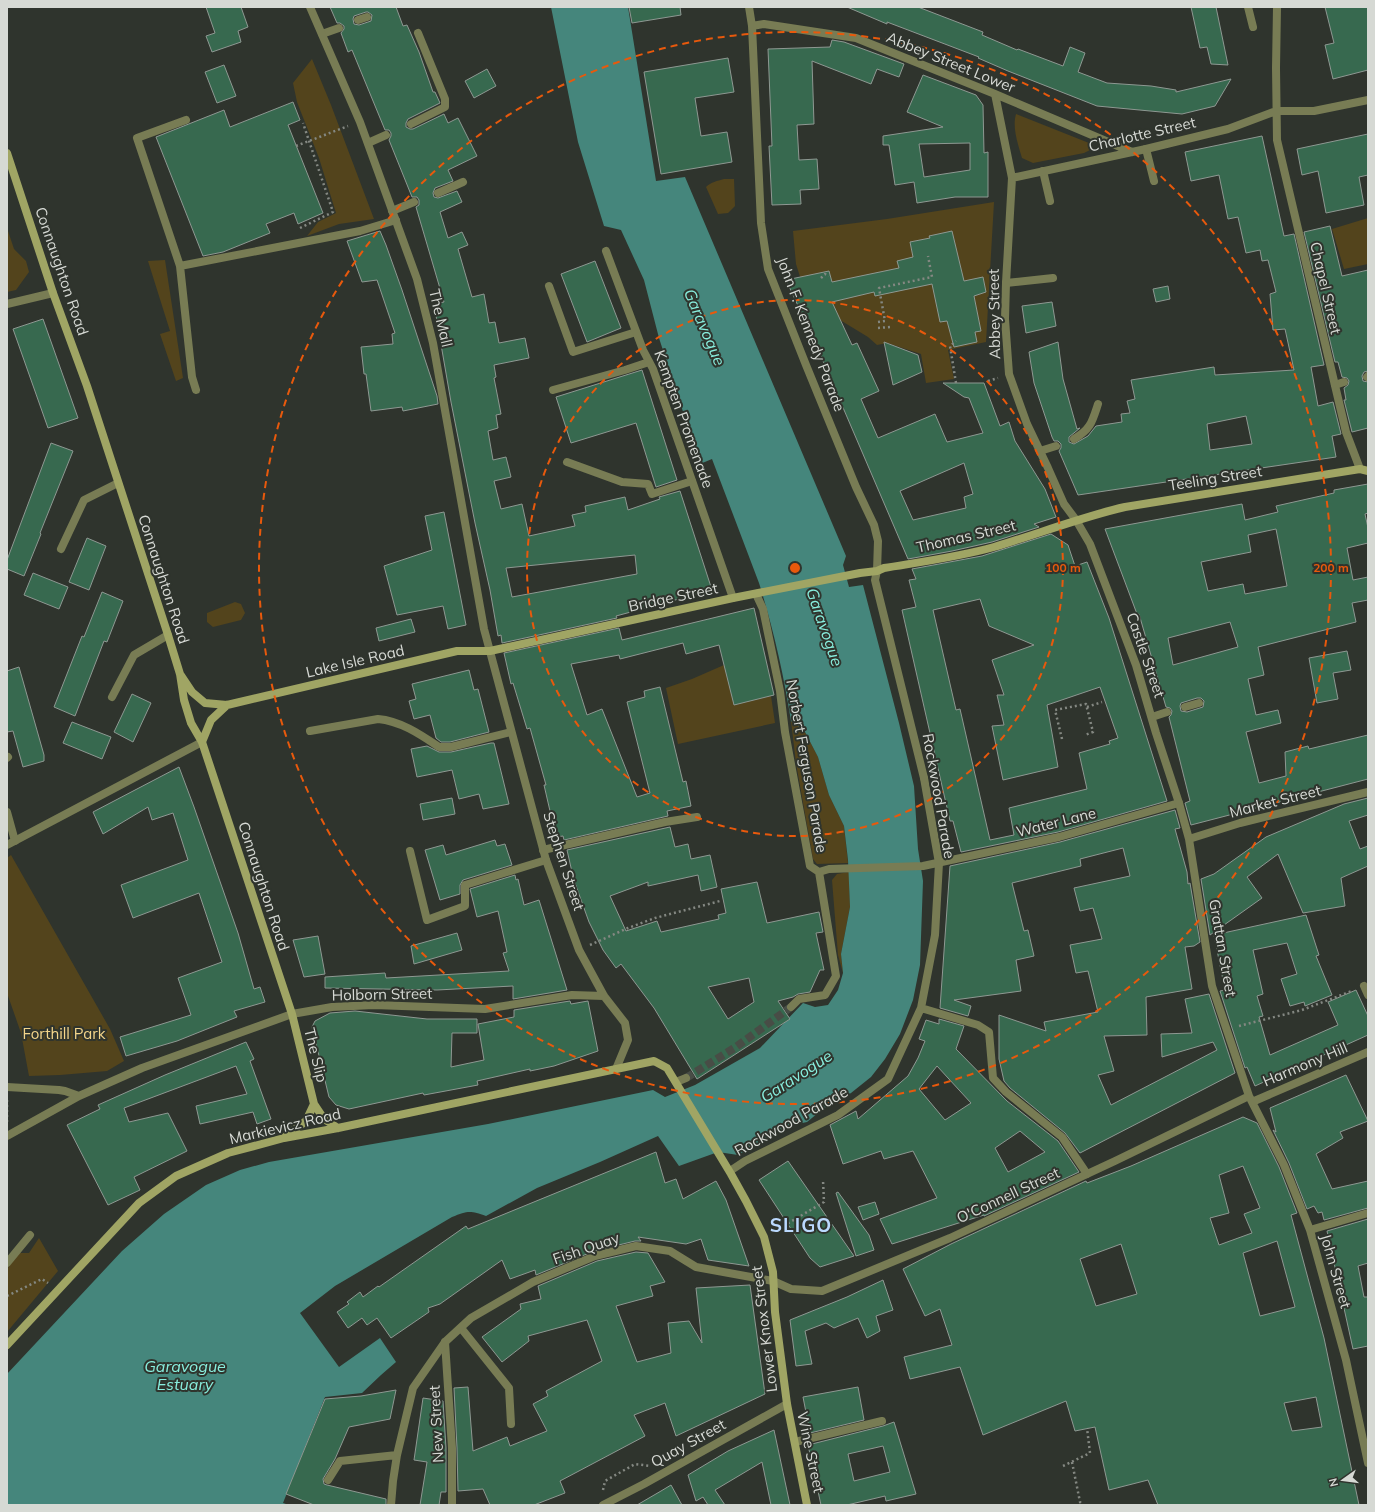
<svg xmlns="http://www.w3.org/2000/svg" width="1375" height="1512" font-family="Mulish,sans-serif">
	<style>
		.green { fill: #53441c }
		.water { fill: #45867c }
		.building { fill: #37694f; stroke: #8e9892; fill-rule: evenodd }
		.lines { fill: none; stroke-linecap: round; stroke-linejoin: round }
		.pedestrian-tunnel { stroke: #484d46; stroke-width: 8; stroke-dasharray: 8 4; stroke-linecap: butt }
		.path { stroke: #848882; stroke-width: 2.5; stroke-dasharray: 2 3; stroke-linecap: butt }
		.service { stroke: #787c54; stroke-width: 8 }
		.pedestrian { stroke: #787c54; stroke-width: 8 }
		.minor { stroke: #787c54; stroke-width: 8 }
		.tertiary { stroke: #787c54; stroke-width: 8 }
		.secondary { stroke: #a0a564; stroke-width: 8 }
		.ring { fill: none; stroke: #e8590c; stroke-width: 2; stroke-dasharray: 7 5 }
		.labels { text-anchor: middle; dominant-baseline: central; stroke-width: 4; stroke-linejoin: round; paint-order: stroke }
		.street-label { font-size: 15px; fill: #d6d9d4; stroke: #2f342d }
		.park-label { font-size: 15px; fill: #f3d58a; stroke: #2f342d }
		.water-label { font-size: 16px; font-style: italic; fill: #88eede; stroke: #2f342d }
		.district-label { font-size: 19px; font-weight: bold; letter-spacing: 1px; fill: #bbd9fe; stroke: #2f342d }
		.centre { fill: #e8590c; stroke: #2f342d; stroke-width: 2 }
		.ring-label { font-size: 12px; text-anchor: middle; font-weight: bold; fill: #e8590c; stroke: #2f342d; stroke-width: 4; stroke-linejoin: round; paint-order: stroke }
	</style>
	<rect width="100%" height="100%" fill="#2f342d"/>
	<path class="green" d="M312,59L331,105L374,219L339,224L307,236L318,222L336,213L319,158L297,102L293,83Z
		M1016,114L1089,143L1091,146L1090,150L1084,153L1033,163L1022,158C1018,144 1012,128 1016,114Z
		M724,179H734L735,206L728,213L718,214L706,187C711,182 717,181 724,179Z
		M994,202L986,342L948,350L954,379L926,383L921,354L887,343L877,345L868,337L840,320L802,283L796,264L793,231L887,219Z
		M1368,218V264L1344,269L1332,229Z
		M7,228L14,249L26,261L29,272L16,290L7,292Z
		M165,260L183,378L176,381L160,334L170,331L148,261Z
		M235,602L241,604L245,613L241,620L213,627L207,622V613Z
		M724,665L734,705L771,696L775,723L678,744L666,688L692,679Z
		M791,721L804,730L818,757L829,795L844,826L848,863L817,864L813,859L796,763Z
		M11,855L110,1029L124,1061L107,1071L60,1075L29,1076L21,1033L7,993V858Z
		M849,872L850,907L841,954L843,973L838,955L832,880L837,874Z
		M39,1238L58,1271L7,1332V1269L19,1253H29Z"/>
	<path class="water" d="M551,7H628L656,181L685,177L846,556L843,565L849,587L863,585L899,723L914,786L918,849L923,881L920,965L913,1000L900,1034L885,1059L871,1077L851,1093L823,1109L807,1122L793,1125L738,1155L718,1152L679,1166L658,1136L600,1162L537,1188L486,1216C470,1210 467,1211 452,1217L335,1286L300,1313L339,1367L380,1338L396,1362L381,1375L362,1393L325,1397L283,1503L289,1505H7V1374L122,1251L164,1214L206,1185L240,1170L269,1162L488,1124L653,1090L665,1097L695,1085L760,1048L803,1003L815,1007L828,1005L838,990L843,973L841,954L850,907L848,860L844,826L829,795L818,757L804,730L791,721C784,676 773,627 759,583L712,459L700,464L659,338L644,280L621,230L604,226L578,142Z"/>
	<path class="building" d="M206,7H241L248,27L238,31L241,42L212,52L206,36L215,33Z
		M330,7H396L403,26L407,25L419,52L433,92H435L440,103L408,119L406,123V127L410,129H413L444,114L448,123L458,118L477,156L448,170L453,181L435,188L433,193L434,197L438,198L457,191L462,202L440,212L448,238L462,232L468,245L458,249L472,297L484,294L489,323L495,322L499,343L525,338L529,358L494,365L496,377L494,378L501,414L496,415L498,428L488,431L493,460L506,457L511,477L494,481L501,509L522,504L529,536L575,526L572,515L586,512L585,506L625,497L628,510L660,499L659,497L680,491L712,590L616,616L617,618L502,643L501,635L498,636L490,590L475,523L451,402L434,304L444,302L416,207L419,205V200L417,197H412L389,140L391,136V133L389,130H385L352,50L348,52L341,33L344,29V26L340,23H337ZM366,12H368L372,15L371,21L359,25L354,24L353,19L354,16ZM635,555L637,574L512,597L506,568Z
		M629,7H680L681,15L632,23Z
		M847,7H918L983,32L982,35L1017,50L1018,49L1063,66L1070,47L1085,53L1078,72L1107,83L1151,86L1176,90V92L1231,79L1215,106L1182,114L1097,106L1008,71L978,58L979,57L887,22V24Z
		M1191,7H1216L1228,65L1211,64L1207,47L1200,48Z
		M1325,7H1368V70L1333,79L1325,45L1334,43Z
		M832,40L844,42L904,64L899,77L877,69L871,84L812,61L814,124L797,125L799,160L817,159L819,189L800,190L801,204L772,205L769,146H772L768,49L830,47Z
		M728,58L734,92L695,98L701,136L727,132L732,162L661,174L644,72Z
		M224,65L236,96L217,103L205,72Z
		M487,69L496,86L474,98L465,81Z
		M923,75L976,95L983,105L984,153L988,152V197H955L917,203L914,182L895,185L889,145H883V136L943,127L907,112ZM970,143V170L924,177L919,144Z
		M293,102L300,120L288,125L323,213L298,224L294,213L266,224L270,233L223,252L203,256L156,137L224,110L230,127Z
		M1368,134V175L1359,177L1364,205L1326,213L1318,171L1302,175L1297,149Z
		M1262,136L1284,236L1294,234L1324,365L1311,367L1318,406L1333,402L1341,434L1332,436L1336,457L1078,495L1059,451L1061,448V444L1058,441H1054L1052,437L1034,383L1029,352L1058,342L1063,379L1077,429L1080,428L1069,437V442L1074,444L1088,436L1096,426L1122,422L1121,414L1130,413L1127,401L1135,399L1131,380L1214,367L1215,375L1294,370L1285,329L1273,330L1270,294L1276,292L1268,260L1262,261L1260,250L1246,253L1238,217L1228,219L1219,175L1191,181L1185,152ZM1246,416L1252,444L1210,450L1207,424Z
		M1330,226L1342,276L1368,270V371L1364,372L1362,376L1363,381L1368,382V428L1352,432L1344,400H1346L1344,388L1348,385L1349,381L1347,378L1342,377L1338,362H1335L1304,232Z
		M380,231L386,245L402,290L437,396L438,404L403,411L402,407L371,411L366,374H364L361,347L393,344L392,334L395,333L377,280L362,282L347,241Z
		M952,231L964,281L983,277L986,292L974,296L981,331L975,332L977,342L954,347L947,321L940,322L932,284L875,296L874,292L832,302L852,345L857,343L879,391L861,399L878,438L935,414L947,442L983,433L969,398L964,397L943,383H984L1000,426L1009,422L1015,441L1045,489L1056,517L1034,524L1039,527L992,542L952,551L908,559L814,340L786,280L829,271L832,282L899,268L897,261L913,257L910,242L930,238L929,236ZM964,463L973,494L964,497L966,508L913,520L900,491Z
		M595,261L621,328L587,342L561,274Z
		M1168,286L1170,299L1156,302L1153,289Z
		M1052,302L1056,326L1026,333L1022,306Z
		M43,319L78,418L48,428L13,329Z
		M884,342L918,355L922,372L893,385Z
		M642,370L677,480L656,487L636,423L571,443L556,397Z
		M51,443L73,451L40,533L41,534L24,576L7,569V560Z
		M1368,484V513L1365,514L1368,528V543L1347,548L1353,580L1368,577V600L1352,603L1356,622L1258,647L1264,675L1248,679L1256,715L1278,710L1281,723L1246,732L1259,783L1286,776L1285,752L1308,746L1309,749L1368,735V779L1191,825L1185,803L1190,801L1169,717L1171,715L1172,711L1170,708L1166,707L1139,614H1137L1105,529L1242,504L1245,520L1278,512L1276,506L1334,493V490ZM1276,529L1287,586L1245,594L1243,584L1208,591L1201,562L1251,552L1248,535ZM1230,622L1238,647L1173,665L1168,638ZM1197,698H1201L1204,701L1203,707L1187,712L1181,711L1180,706L1181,703Z
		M444,512L466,625L448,629L443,606L397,615L384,566L432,550L425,516Z
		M1051,534L1068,545L1075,566L1087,562L1109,618L1167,801L1058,832L961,852L953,821H950L902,610L916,607L909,580L916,579L912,569L982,556ZM980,599L989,626L1034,645L992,660L1004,695H997L1004,725L992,726L1003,780L1058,767L1047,705L1100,687L1118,738L1109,741L1110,744L1079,753L1087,789L1009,808L1014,835L990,840L960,709L956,710L933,610Z
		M87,538L106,546L89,590L69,582Z
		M33,573L68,587L59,609L24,595Z
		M102,592L123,601L107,642L104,641L75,716L54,707L82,636L84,637Z
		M754,608L774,695L734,705L719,645L686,654L683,643L620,659L619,655L571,664L587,715L602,709L637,797L650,793L627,702L645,697L644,691L660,687L683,782L686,781L691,806L667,811L668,816L564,840L563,836L556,837L544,785H546L530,728L527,729L513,683L511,684L504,653L619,628L622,640Z
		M411,619L415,632L379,641L376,628Z
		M1347,651L1351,670L1333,673L1338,699L1317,703L1309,658Z
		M19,667L44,755V761L23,767L13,731L7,732V671Z
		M469,670L474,690L478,689L489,732L450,742H441L436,738L430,715L414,719L409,701L416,699L412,684Z
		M132,694L151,703L133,742L114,732Z
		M72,722L111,737L102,759L63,743Z
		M491,743H494L509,804L483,809L479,794L459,799L452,770L417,777L411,749L427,746L439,752H451Z
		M179,767L194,807L238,933L254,989L260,987L265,1002L234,1011L237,1017L177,1041L126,1056L120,1037L191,1015L178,978L222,962L199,893L133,918L121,885L188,860L173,813L152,820L148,807L103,834L93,812Z
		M452,798L455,814L423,820L420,804Z
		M1368,798V815L1349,821L1360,849L1368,846V866L1341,878L1345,906L1303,913L1278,854L1247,877L1262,898L1210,935L1201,879L1214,874L1266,837L1344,804Z
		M1175,810L1180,828L1175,829L1187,872L1188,884L1190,883L1200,942L1194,946L1185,947L1192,989L1146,997L1147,1035L1104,1036L1114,1071L1098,1075L1111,1105L1217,1050L1213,1042L1162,1057L1161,1034L1192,1033L1185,999L1209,994L1235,1073L1080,1153L1065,1133L1010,1088L1004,1081L999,1059V1015L1046,1031L1044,1022L1098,1012L1088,971L1076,973L1070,945L1102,939L1093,908L1080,911L1074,888L1130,876L1123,848L1080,859L1081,866L1012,883L1024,931L1028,930L1034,956L1016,960L1021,991L954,1000L971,1006L968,1016L940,1008L950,866L1060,842Z
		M670,827L675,847L688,844L691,859L710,855L717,887L701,891L698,875L648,886V882L610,896L626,931L657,921L661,932L719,919L718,915L726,913L721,889L757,882L767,923L819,912L823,932L816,933L824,970H820L810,992L798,994L793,997L778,1001L790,1019L697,1079L654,1008L621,964L616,968L603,950L589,922L571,872H572L567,850ZM749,978L754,1002L728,1019L708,987Z
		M495,840L497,846L505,844L512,865L463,880L460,885V894L440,900L425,850L443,845L446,855Z
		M515,875L516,880L518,879L524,905L539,900L567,990L513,999V986L437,990L325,988V977L385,973L386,978L509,971L503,953L507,952L498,911L477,917L470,889Z
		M1306,915L1319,955L1316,956L1332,995L1305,1006L1304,1002L1290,1006L1281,979L1297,974L1287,943L1253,950L1263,994L1257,996L1263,1016L1259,1017L1270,1055L1338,1025L1328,1002L1356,990L1368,1016V1035L1255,1086L1247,1067L1245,1068L1220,991L1225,990L1214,935Z
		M457,933L462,950L414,964L411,946Z
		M318,936L325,974L304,977L293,940Z
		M570,1001L571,1004L588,1001L598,1051L554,1066L530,1071V1069L477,1081L478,1085L424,1095L423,1093L349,1109L336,1105L329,1097L312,1027L315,1021L330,1013L355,1011L427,1019H477V1033H452L451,1067L484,1060L478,1024L514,1017V1010Z
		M939,1019L964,1026L956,1049L1007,1101L1058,1141L1079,1172L984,1216V1215L892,1244L880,1219L937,1198L913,1151L884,1159L881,1151L843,1164L830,1125L856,1111L858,1119L908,1076L918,1058L925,1041L919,1039L926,1020L939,1024ZM937,1066L971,1103L945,1120L919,1089ZM1020,1131L1045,1152L1008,1172L995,1148Z
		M246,1042L254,1059L250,1061L271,1119L257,1124L253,1112L200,1124L196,1106L247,1094L236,1066L124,1108L129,1122L168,1113L187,1151L134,1177L140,1190L108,1205L67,1125L100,1109L98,1105L165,1075Z
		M1346,1075L1368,1121L1340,1132L1343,1138L1316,1154L1332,1189L1368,1181V1208L1324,1220L1322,1212L1318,1213L1314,1206L1307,1209L1289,1163L1273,1130L1276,1132L1270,1108Z
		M1243,1117L1257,1123L1279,1167L1297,1213L1291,1215L1324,1338L1359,1505H1158L1148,1480L1109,1490L1095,1427L1075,1431L1066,1401L983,1435L960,1367L910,1379L904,1357L952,1345L940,1309L925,1316L903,1269L951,1244L1086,1181L1087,1183L1131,1166ZM1243,1166L1260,1208L1244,1214L1252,1233L1219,1245L1210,1218L1229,1213L1219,1175ZM1277,1241L1295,1307L1260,1316L1243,1253ZM1121,1244L1137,1294L1096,1306L1080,1259ZM1316,1397L1322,1427L1292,1431L1284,1403Z
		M656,1152L665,1183L676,1179L683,1199L716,1181L726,1200L749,1266L708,1260L701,1239L686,1244L638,1237L641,1241H635L594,1251L536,1275L535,1270L510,1279L502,1260L440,1304L428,1308L429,1312L391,1338L377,1318L367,1325L362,1318L348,1328L337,1312L349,1304L347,1302L360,1292L363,1297L378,1286L379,1287L466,1226L468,1229Z
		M788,1161L854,1256L820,1267L810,1258L759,1180Z
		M838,1192L869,1235L874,1250L856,1256L836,1193Z
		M875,1202L879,1214L863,1220L858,1207Z
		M1368,1219V1263L1358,1266L1364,1297H1368V1346L1353,1349L1327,1231Z
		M636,1252L648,1253L665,1282L650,1286L653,1296L616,1306L637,1362L671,1353L668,1323L689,1321L702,1343L696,1288L750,1285L765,1394L676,1436L665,1403L634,1415L645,1436L560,1481L565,1493L534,1505H490L483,1489L458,1491L457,1448L454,1388L468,1387L473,1451L507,1437L510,1446L547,1431L533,1404L548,1396L546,1391L602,1361L587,1320L528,1336L529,1341L502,1362L482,1337L521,1309L520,1304L541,1299L538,1286L597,1261Z
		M883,1280L893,1310L876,1316L880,1331L867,1338L858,1318L834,1328L826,1323L805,1331L812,1364L796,1366L790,1320L847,1297Z
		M858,1387L864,1420L810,1433L803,1397Z
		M396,1390L390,1419L349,1427L335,1459L323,1479L324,1484L327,1485L386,1499V1505H314L286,1494L325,1399L361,1396Z
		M423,1398L443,1401L446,1448V1492H441L439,1505H420L427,1462L414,1460Z
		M894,1422L916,1494L886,1501L885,1496L847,1505H821L808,1445L883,1426ZM883,1446L890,1472L854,1481L848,1454Z
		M774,1430L790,1505H771L762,1462L715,1490L725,1505H708L703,1497L696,1501L688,1475L728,1451Z
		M671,1485L682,1505H637L661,1491Z"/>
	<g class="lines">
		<path class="pedestrian-tunnel" d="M686,1078L736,1047L791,1007"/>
		<path class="path" d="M296,146L348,126
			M300,228L333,212L303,123
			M821,278L825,274L829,276
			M878,322L885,321L879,288L932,277L928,256
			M878,328L890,327
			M988,381L998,378
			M956,383L950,346L956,341
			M1087,707L1102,702
			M1062,739L1055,710L1086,704L1093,732L1085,735
			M590,945L628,928L655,918L720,901
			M1239,1026L1302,1010L1352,991
			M7,1122V1099
			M775,1231L824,1202L823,1180
			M7,1296L42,1279L48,1283
			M1072,1462L1080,1502L1083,1505
			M1063,1466L1090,1453L1087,1428
			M603,1490L605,1481L635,1464L651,1466"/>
		<path class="service" d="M358,20L367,17
			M322,34L339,28
			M186,120L137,138L180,266L192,377L196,390
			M411,124L445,107V99L418,33
			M368,143L386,135
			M1146,149L1154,181
			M1043,171L1050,201
			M438,193L463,182
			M392,211L414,202
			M180,266L360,231L396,220
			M1006,283L1053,278
			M549,286L573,352L636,332
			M1367,377L1368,376
			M1335,385L1344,382
			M553,390L625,370L649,362
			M1074,439C1091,429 1092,422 1098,404
			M1040,451L1056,446
			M567,462L622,482L648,484L652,494L692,481
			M1185,707L1199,703
			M1152,717L1167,712
			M310,731L378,719C401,721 421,735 439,747H451L511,732
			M7,758L8,757
			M7,812L15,841
			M543,850L665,822L697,817
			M410,851L427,920L465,906V885L546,860
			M1364,986L1368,995
			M461,1328L509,1388L511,1424
			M795,1442L882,1421"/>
		<path class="pedestrian" d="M756,594L763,609L780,691L785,732L810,866L819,872L836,976L825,995L799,999L791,1007
			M819,872L829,869L923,866L1059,837L1179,803
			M921,1008L978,1025L989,1032L993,1078L1006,1092L1062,1137L1087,1174
			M676,1082L686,1078
			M730,1171L745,1161L838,1115L888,1079L921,1008L935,935L939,863L924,778
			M445,1342L452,1448V1505"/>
		<path class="minor" d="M1248,7L1253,27
			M606,251L643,350L653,369L733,598
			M7,304L53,293
			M61,549L84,500L118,483
			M877,571L875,580L924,778
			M112,697L134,655L168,635
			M7,845L202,742
			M7,1263L30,1235
			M328,1480L340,1461L397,1455
			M391,1505L393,1481L397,1455L413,1388L445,1342L471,1318L533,1282L595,1256L636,1246L670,1251L696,1267L773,1281"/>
		<path class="tertiary" d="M310,7L360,122L417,279L433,343L484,629L546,860L579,950L604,996L625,1023L628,1040L616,1069
			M749,7L752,26L761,223L768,269L806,365L856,487L874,525L878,541L877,571
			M1277,7L1276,68L1277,140L1346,432L1360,469
			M752,26L764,24L856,38L995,94L1132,152
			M995,94L1012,178L1006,283L1005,319L1009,374L1027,424L1048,468L1064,504L1076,520L1090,544L1136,665L1156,733L1179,803L1189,839L1212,986L1249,1096L1284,1165L1310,1230L1346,1360L1368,1463
			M1012,178L1146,149L1228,129L1276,111H1314L1368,100
			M1189,839L1240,823L1368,792
			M7,1087L59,1090L65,1091L79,1096
			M1252,1102L1368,1052
			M7,1136L79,1096L142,1068L292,1014L332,1007L374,1005L485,1009L572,995L604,996
			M1310,1230L1368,1213
			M773,1281L791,1289L822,1291L950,1238L1115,1161L1249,1096
			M603,1505L644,1484L787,1404"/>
		<path class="secondary" d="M7,153L53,293L87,386L168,635L180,674L184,700L191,723L202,742L292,1014L314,1104L324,1119L338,1128
			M180,674L192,692L205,703L227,705L457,651H490L733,598L860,573L877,571L884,568C920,562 959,557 994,547C1038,534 1081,517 1125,507L1360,469L1368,471
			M202,742L211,720L227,705
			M286,1136L306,1121L314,1104
			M7,1345L139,1203L176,1176L228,1153L284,1138L338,1128L654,1061L667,1068L731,1174L746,1201L764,1237L773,1272L775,1312L787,1404L807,1505"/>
	</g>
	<g class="ring">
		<circle cx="795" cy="568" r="268"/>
		<circle cx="795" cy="568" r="536"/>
	</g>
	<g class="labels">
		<g class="street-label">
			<text transform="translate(951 62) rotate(22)">Abbey Street Lower</text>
			<text transform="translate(1142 134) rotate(-13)">Charlotte Street</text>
			<text transform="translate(62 271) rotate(71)">Connaughton Road</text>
			<text transform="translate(1326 288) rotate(77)">Chapel Street</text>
			<text transform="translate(994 314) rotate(-91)">Abbey Street</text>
			<text transform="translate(441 318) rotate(77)">The Mall</text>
			<text transform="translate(811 334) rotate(69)">John F. Kennedy Parade</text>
			<text transform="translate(684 419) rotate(70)">Kempten Promenade</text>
			<text transform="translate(1215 478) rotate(-9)">Teeling Street</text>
			<text transform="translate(966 536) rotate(-13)">Thomas Street</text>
			<text transform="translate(164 579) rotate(72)">Connaughton Road</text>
			<text transform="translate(673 597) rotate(-12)">Bridge Street</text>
			<text transform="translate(1146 655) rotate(71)">Castle Street</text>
			<text transform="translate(355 661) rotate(-13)">Lake Isle Road</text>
			<text transform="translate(807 766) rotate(80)">Norbert Ferguson Parade</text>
			<text transform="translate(939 796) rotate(80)">Rockwood Parade</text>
			<text transform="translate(1275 801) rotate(-14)">Market Street</text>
			<text transform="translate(1056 822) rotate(-14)">Water Lane</text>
			<text transform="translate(564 861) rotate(72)">Stephen Street</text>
			<text transform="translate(264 886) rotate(72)">Connaughton Road</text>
			<text transform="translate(1223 948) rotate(80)">Grattan Street</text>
			<text transform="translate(382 994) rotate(-1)">Holborn Street</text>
			<text transform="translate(316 1055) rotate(76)">The Slip</text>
			<text transform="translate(1305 1064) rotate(-23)">Harmony Hill</text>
			<text transform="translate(791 1121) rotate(-29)">Rockwood Parade</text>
			<text transform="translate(285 1126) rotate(-13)">Markievicz Road</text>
			<text transform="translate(1008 1195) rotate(-25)">O'Connell Street</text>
			<text transform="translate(586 1248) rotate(-19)">Fish Quay</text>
			<text transform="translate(1336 1271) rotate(74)">John Street</text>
			<text transform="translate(764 1329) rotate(-97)">Lower Knox Street</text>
			<text transform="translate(436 1424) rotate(-93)">New Street</text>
			<text transform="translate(688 1443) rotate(-29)">Quay Street</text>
			<text transform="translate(811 1452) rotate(78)">Wine Street</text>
		</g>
		<g class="park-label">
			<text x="64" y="1033">Forthill Park</text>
		</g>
		<g class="water-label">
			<text transform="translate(705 327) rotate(67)">Garavogue</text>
			<text transform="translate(825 627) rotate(71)">Garavogue</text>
			<text transform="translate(796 1076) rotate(-33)">Garavogue</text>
			<text x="185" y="1366">Garavogue<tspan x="185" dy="18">Estuary</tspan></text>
		</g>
		<g class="district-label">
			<text x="801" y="1225">SLIGO</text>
		</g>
	</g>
	<circle cx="795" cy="568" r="6" class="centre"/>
	<g class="ring-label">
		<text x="1063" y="572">100 m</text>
		<text x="1331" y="572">200 m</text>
	</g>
	<rect width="1375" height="1512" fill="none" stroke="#d6d9d4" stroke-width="16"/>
	<g transform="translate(1343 1480) rotate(256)" stroke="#2f342d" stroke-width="3" paint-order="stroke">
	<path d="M0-3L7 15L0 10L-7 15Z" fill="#d6d9d4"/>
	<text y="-6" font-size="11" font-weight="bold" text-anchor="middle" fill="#d6d9d4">N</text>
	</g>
</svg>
